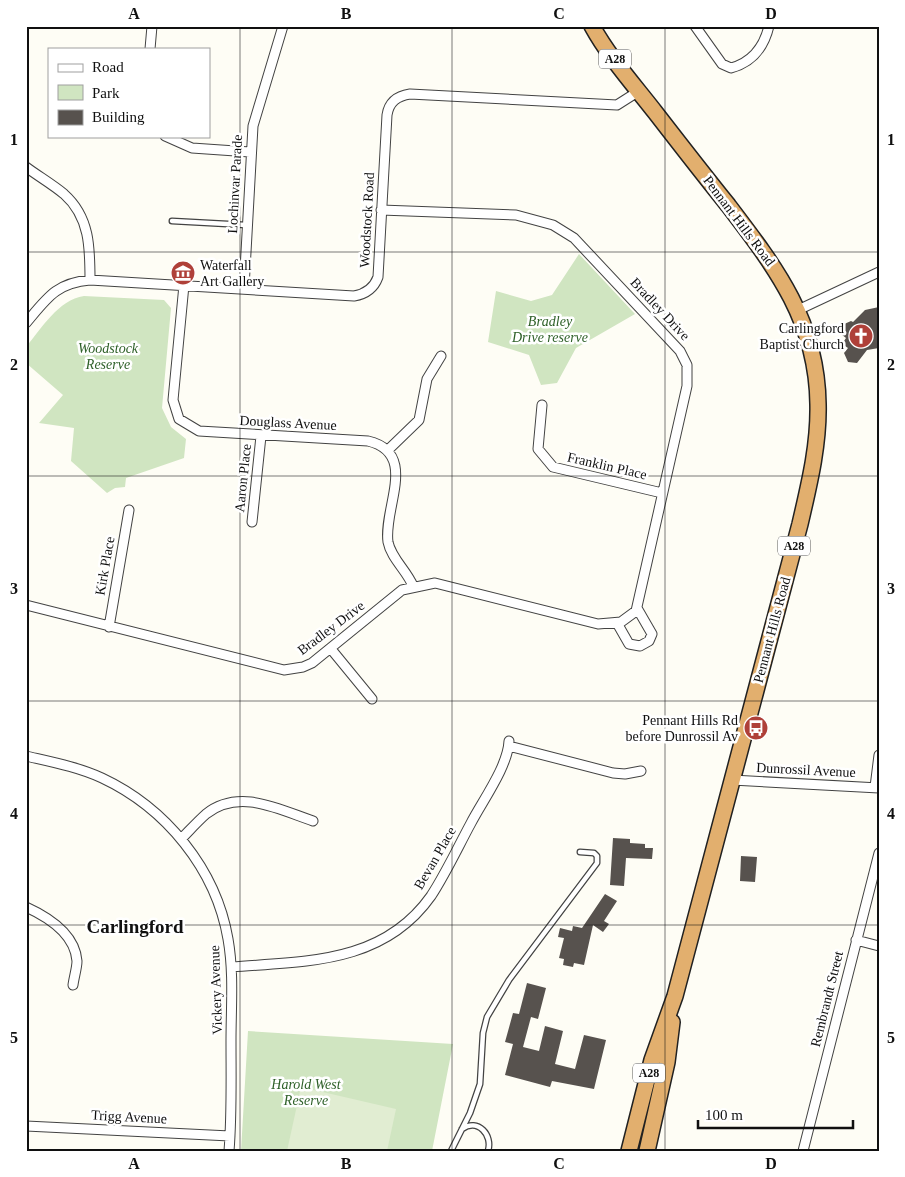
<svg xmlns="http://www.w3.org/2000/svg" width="905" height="1177" font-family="'Times New Roman',serif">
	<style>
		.green { fill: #d0e5c1 }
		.pitch { fill: #e1edd2 }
		.building { fill: #57524e }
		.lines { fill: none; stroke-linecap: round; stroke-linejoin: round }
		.lane-casing { stroke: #434343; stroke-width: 7 }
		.street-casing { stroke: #434343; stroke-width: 11 }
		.highway-casing { stroke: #212121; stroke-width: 18 }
		.lane { stroke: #fff; stroke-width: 4.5 }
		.street { stroke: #fff; stroke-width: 9 }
		.highway { stroke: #e2af6e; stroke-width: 15 }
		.grid { fill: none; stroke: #101010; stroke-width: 1; stroke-opacity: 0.55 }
		.labels { text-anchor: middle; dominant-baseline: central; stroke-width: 5; stroke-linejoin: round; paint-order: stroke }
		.shield { fill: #fff; stroke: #585858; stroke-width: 1 }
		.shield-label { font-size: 12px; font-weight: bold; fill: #101010 }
		.street-label { font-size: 14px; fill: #101010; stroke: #fff }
		.poi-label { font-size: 14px; fill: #101010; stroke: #fff; text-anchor: end }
		.park-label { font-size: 14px; font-style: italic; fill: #2e6028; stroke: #fff }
		.district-label { font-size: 19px; font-weight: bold; fill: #101010; stroke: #fff }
		.neatline { fill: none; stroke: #101010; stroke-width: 2 }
		.grid-label { font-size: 16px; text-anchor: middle; font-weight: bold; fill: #101010 }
	</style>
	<rect width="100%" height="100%" fill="#fefdf5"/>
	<path class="green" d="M579,254L635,314L576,348L557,383L541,385L529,355L488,342L496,291L531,301L552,295Z
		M84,296L164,300L171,308L162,408L171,427L186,439L184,458L126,478L125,487L115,488L107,493L71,461L74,428L39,423L63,395L26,363V347C42,328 58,300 84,296Z
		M248,1031L453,1044L432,1151H241Z"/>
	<path class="pitch" d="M301,1087L396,1109L387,1151H287Z"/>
	<path class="building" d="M879,307V348L867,350L857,363L848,362L844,353L848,348L842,344L846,338L841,334L842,325L851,321L853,322L865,310Z
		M613,838L630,839V843L645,844V848H653L652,859L626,858L624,886L610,885Z
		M741,856L757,857L755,882L740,881Z
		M605,894L617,901L604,921L609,924L603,932L593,925L584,965L574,963L573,967L563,965L564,959L559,958L564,938L558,937L560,928L572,931L573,926L582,928Z
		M527,983L546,988L538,1019L531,1017L523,1047L539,1051L545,1026L563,1031L555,1064L575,1069L584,1035L606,1040L594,1089L552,1081L550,1087L505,1075L513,1044L505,1042L513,1013L519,1014Z"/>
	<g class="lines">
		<defs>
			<path id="lane" d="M172,221L246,225
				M462,1129C478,1118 493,1135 488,1151
				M451,1151L470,1113L480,1084L483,1033L487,1017L509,980L597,863V856L594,853L580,852"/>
			<path id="street" d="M695,26L722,64L731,68C753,62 764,47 769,26
				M150,49L152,26
				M165,136L192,148L250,152
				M26,167C38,176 52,184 64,194C90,217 90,248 90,280
				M184,285L173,400L179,419L199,431L368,441C419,453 383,508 388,542C391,558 407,571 413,586
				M244,288L253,126L283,26
				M798,310L879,272
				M26,323C47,298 56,283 90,280L354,296C366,294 374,288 378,277L387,115C389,102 397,96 410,94L617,105L639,91
				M542,405L538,449L553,467L662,493
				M388,450L419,420L427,379L441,356
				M252,522L261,436
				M26,605L284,670L303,667L312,663L402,590L435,583L598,624L621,622L636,611L687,386V365L680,351L574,238L553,225L516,215L381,210
				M617,623L629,644L640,646L649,641L652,634L637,608
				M109,627L129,510
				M331,649L372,699
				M509,746L613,773L625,774L641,771
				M26,756C52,762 78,767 102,778C166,808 216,869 228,939C234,973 231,1007 231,1041C231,1078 232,1114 229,1151
				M732,780L879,788
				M875,787L879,755
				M181,839C189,831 197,822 206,814C239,788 278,809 313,821
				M26,907C48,917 75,934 77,961C77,968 74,977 73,985
				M856,940L879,946
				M232,967C306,961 383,964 431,896C446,873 458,847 471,823C483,800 508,766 509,741
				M26,1126L230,1136
				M803,1151L879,853"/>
			<path id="highway" d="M592,26C609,57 634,85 655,112C679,143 703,174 728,205C776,268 817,321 818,404C819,445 809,485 800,524L675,996L652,1060L629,1151
				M647,1151L667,1062L672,1022"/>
		</defs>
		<use href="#lane" class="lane-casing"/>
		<use href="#street" class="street-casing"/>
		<use href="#highway" class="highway-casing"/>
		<use href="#lane" class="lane"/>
		<use href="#street" class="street"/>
		<use href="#highway" class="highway"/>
	</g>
	<path class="grid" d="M240,26V1151M452,26V1151M665,26V1151M26,252H879M26,476H879M26,701H879M26,925H879"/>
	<defs>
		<symbol id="museum-disc" viewBox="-11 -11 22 22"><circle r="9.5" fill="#af4039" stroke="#fff"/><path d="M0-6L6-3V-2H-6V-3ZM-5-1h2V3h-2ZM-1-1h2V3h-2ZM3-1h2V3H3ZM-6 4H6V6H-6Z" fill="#fff"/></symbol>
		<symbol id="church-disc" viewBox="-11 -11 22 22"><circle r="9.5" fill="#af4039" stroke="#fff"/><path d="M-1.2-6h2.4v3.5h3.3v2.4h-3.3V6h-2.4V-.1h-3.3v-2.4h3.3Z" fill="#fff"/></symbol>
		<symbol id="bus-disc" viewBox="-11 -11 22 22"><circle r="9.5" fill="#af4039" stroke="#fff"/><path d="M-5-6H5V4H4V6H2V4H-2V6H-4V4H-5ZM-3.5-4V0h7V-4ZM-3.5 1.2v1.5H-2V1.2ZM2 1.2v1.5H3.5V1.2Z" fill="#fff"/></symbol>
	</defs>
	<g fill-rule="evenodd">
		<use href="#museum-disc" x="169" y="259" width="28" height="28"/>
		<use href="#church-disc" x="847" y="322" width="28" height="28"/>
		<use href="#bus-disc" x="742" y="714" width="28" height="28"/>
	</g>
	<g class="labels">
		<g class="shield">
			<rect x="599" y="49.5" width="32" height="19" rx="4"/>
			<rect x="778" y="536.5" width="32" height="19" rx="4"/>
			<rect x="633" y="1063.5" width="32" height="19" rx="4"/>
		</g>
		<g class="shield-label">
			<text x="615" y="59">A28</text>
			<text x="794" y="546">A28</text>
			<text x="649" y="1073">A28</text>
		</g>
		<g class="street-label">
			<text transform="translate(235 184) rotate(-87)">Lochinvar Parade</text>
			<text transform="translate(367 220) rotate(-87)">Woodstock Road</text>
			<text transform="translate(739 221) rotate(53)">Pennant Hills Road</text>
			<text transform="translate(660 309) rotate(47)">Bradley Drive</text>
			<text transform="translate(288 423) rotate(3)">Douglass Avenue</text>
			<text transform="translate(607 466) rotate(13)">Franklin Place</text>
			<text transform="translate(243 478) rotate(-84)">Aaron Place</text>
			<text transform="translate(105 566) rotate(-80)">Kirk Place</text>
			<text transform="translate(331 628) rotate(-37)">Bradley Drive</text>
			<text transform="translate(772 630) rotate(-75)">Pennant Hills Road</text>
			<text transform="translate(806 770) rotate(3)">Dunrossil Avenue</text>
			<text transform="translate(435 858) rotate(-60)">Bevan Place</text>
			<text transform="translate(216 990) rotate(-92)">Vickery Avenue</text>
			<text transform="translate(827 999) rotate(-76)">Rembrandt Street</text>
			<text transform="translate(129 1117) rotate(3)">Trigg Avenue</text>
		</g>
		<g class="poi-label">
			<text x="200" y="265" text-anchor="start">Waterfall<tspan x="200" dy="16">Art Gallery</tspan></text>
			<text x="844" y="328">Carlingford<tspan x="844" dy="16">Baptist Church</tspan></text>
			<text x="738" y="720">Pennant Hills Rd<tspan x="738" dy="16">before Dunrossil Av</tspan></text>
		</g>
		<g class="park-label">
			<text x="550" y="321">Bradley<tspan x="550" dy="16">Drive reserve</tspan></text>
			<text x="108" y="348">Woodstock<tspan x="108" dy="16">Reserve</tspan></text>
			<text x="306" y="1084">Harold West<tspan x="306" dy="16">Reserve</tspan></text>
		</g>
		<g class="district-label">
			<text x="135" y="926">Carlingford</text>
		</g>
	</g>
	<rect width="905" height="1177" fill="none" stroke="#ffffff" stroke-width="55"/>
	<rect x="48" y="48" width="162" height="90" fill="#ffffff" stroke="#9f9f9f"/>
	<rect x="58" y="64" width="25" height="8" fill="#ffffff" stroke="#9f9f9f"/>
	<text x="92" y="72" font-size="15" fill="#101010">Road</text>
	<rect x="58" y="85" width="25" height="15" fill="#d0e5c1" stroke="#9f9f9f"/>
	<text x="92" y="98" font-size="15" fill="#101010">Park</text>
	<rect x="58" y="110" width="25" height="15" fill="#57524e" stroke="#9f9f9f"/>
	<text x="92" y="122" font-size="15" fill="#101010">Building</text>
	<path d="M698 1120v8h155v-8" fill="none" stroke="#101010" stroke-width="2.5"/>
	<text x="705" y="1120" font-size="15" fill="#101010" stroke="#ffffff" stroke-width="4" paint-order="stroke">100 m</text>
	<rect x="28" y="28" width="850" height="1122" class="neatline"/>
	<g class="grid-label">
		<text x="134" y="19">A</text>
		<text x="346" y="19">B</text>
		<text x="559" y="19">C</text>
		<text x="771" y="19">D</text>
		<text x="14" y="145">1</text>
		<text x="891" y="145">1</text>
		<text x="14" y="370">2</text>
		<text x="891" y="370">2</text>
		<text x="14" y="594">3</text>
		<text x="891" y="594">3</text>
		<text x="14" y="819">4</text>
		<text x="891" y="819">4</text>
		<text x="14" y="1043">5</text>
		<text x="891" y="1043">5</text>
		<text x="134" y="1169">A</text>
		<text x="346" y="1169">B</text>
		<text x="559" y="1169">C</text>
		<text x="771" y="1169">D</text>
	</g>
</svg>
